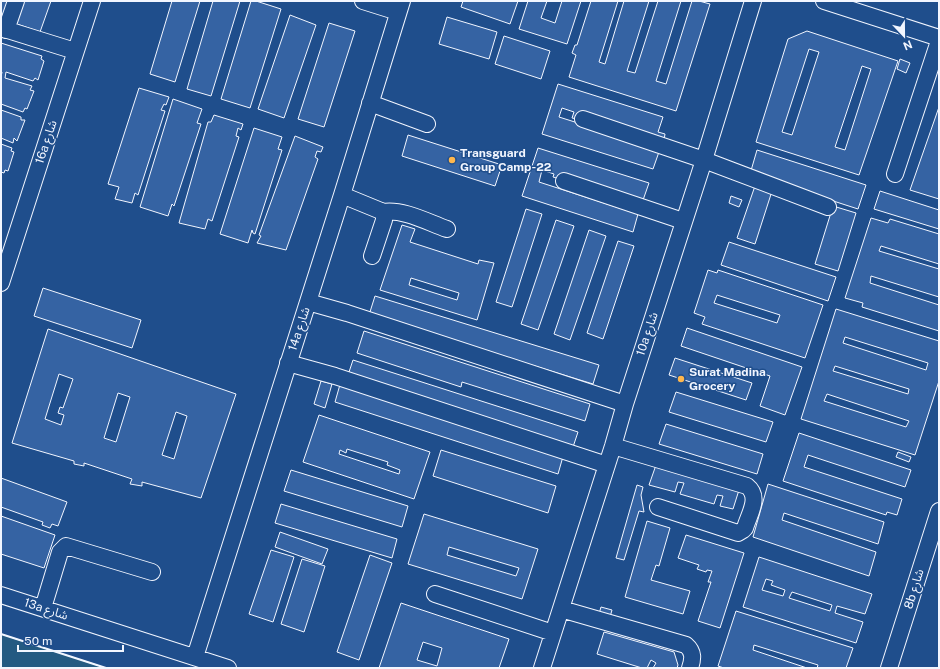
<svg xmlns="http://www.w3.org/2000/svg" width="940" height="669" font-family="'Public Sans','Noto Sans Arabic',sans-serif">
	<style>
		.green { fill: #245a82; stroke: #a8bbd7 }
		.building { fill: #3563a3; stroke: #f2f6ff; fill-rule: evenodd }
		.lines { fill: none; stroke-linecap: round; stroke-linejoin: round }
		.minor-casing { stroke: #f2f6ff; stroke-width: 18 }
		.minor { stroke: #1f4e8c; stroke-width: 16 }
		.wall { stroke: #f2f6ff; stroke-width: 2 }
		.poi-dot { fill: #ffb74d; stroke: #1f4e8c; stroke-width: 1.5 }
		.labels { text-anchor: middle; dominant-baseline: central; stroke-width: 3; stroke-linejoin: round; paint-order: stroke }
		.street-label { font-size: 12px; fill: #f2f6ff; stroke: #1f4e8c }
		.poi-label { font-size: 12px; font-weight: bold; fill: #f2f6ff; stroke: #1f4e8c; text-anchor: start }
	</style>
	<rect width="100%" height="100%" fill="#1f4e8c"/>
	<path class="green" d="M1,634L106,668H1Z"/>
	<path class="building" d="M1,1H9L1,20Z
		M22,1H51L40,32L14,23Z
		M172,1H200L175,82L150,74Z
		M213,1H240L211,96L187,89Z
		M251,1H256L281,9L250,108L221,99Z
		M463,1H518L510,24L461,7Z
		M528,1H547L541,18L555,23L562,1H581L567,44L519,29Z
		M591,1H618L599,62L605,64L624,1H649L627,71L635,73L658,1H681L656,81L666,84L692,1H699L710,4L676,111L569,77L576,55L572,53L575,45H577Z
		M290,15L316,25L284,118L258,109Z
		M447,17L497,32L489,59L439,44Z
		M329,23L355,31L324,127L298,119Z
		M807,31L898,61L859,175L756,142L788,39ZM809,49L819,52L792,135L782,132ZM862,66L871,69L845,150L835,147Z
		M504,36L550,51L541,79L495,64Z
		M1,43L42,56L41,59L44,61L38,80L35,78L33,81L6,72L5,78L32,86L30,90L34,91L27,109L25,108L23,112L1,104V77L2,72H1Z
		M900,59L910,63L906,73L897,69Z
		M558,84L663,117L658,132L665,134L664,140L577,119L572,118L574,112L562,108L559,117L660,149L653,169L542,134Z
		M139,88L169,97L166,105L164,104L161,110L165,111L138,195L135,193L132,203L115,199L119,187L108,184Z
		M173,99L202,109L197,123L201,124L174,206L172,204L168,216L140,207Z
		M939,107V199L910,190Z
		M1,110L21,117V120H25L17,141L14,138L13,143L1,138Z
		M214,115L243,124L241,130L238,128L236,136L239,137L212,221L208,219L205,229L179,223L208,122H211Z
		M254,128L282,137L278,149L282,150L255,234L253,233L252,230L248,243L220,234Z
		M408,135L502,165L495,186L402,156Z
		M295,136L323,147L321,152L317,151L315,157L318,159L286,250L257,243L261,236L259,235Z
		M1,144L12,148L11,151L14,152L8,171L5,170L4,173L1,172Z
		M538,148L649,183L642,203L553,177L554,174L542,170L539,182L638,214L633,232L522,196Z
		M757,150L866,185L858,209L750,174Z
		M756,183L773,188L755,244L737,238Z
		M880,191L939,210V229L874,209Z
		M731,196L742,200L739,207L729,203Z
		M833,206L856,213L838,271L815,264Z
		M526,209L542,214L512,307L496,302Z
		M871,218L888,223L890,219L939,234V264L881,246L879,251L939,269V297L871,276L870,283L939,305V331L862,307L863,303L845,298Z
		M556,220L574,226L538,330L521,324Z
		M402,225L415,229L410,242L478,264L479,260L494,263L477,320L380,290ZM411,278L459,293L457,300L409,285Z
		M589,230L606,236L570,340L554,334Z
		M618,241L634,246L603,339L587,333Z
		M729,242L836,277L828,301L721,265Z
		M708,270L717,273L718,270L823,305L805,358L702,324L705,317L694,313ZM717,295L780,315L777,323L714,303Z
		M43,288L141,320L132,348L34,316Z
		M375,296L599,365L593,384L369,315Z
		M836,309L939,341V381L915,455L801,419ZM845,337L928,363L926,370L843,343ZM835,366L909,389L908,394L833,371ZM827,394L909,421L906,427L824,401Z
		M687,328L802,367L785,415L760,406L770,376L681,346Z
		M48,329L236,394L201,498L142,482V486L130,484L132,479L84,463V466L74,464V461L12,443ZM59,374L73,379L63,408L60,407L58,413L64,415L61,425L45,419ZM118,393L130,397L116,442L104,438ZM176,412L187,416L174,459L162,455Z
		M364,331L590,404L585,421L462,382L461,387L357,353Z
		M675,358L752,383L746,400L669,375Z
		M353,360L578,432L572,450L347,378Z
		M321,381L332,384L325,408L314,404Z
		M341,381L564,453L558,474L335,402Z
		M676,392L773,422L766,442L669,412Z
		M319,415L430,452L414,499L303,462ZM347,449L388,462L387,465L400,470L399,474L339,454L340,450L346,453Z
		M666,424L763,454L757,474L659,444Z
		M799,433L911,470L905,487L808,455L804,467L902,499L897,515L887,512L886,515L783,481Z
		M441,450L556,486L548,513L433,476Z
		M898,452L911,457L909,462L896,457Z
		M656,465L739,490L733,509L720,506L723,496L717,495L714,504L680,494L684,483L678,482L675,492L649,485Z
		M291,470L408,506L402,527L284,491Z
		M1,478L67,502L58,526L52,524L50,528L42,525L43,522L1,507Z
		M768,484L884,522L878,544L784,513L782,520L876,552L869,576L753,537Z
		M637,485L643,487L641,495L644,512L639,511L624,560L616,558Z
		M281,504L397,539L392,558L275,523Z
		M424,514L538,549L522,599L408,564ZM449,547L519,568L516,576L447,555Z
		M1,516L55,535L44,568L1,554Z
		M647,521L670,528L659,566L656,565L651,580L690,591L683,614L625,597Z
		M280,532L328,549L322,564L275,547Z
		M686,535L744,553L720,628L698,621L711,582H708L712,571L707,570L706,572L697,569L699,565L678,558Z
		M271,550L294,557L273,622L249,614Z
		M370,555L392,563L359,660L337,652Z
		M759,557L872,594L865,614L837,606L835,613L863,622L856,643L743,607ZM766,579L773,581L771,585L785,590L783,596L762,590ZM792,592L832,605L830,611L789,598Z
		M302,559L325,566L304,632L281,624Z
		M401,603L509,639L499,668H379ZM423,642L442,648L437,666L417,660Z
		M601,607L612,610L610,617L599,614Z
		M736,611L853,648L846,668H817L818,665L754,645L753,650L807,668H724L718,666Z
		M604,632L674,652L678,665L677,668H653L656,663L651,660L647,668H642L597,654Z"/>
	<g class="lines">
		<defs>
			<path id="minor" d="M363,1L398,12
				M824,1L939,38
				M1,28L75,51
				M6,30L16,1
				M370,103L427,124
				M583,119L704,160L828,207
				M895,174L939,41
				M564,181L683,221
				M342,195L381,211L384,214V220L372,256
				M383,212C404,209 427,222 447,229
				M1,283L92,1
				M308,302L347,313L625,404
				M288,363L335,376L607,465
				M613,446L747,486C761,497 749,514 745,528L743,530L738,533L658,507
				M435,594L553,633
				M1,595L228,668
				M43,608L60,552L66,546L152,572
				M561,609L686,645C694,652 693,659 690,668
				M195,657L342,195L402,1
				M542,668L613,446L625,404L704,160L753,1
				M889,668L939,511"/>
		</defs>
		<use href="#minor" class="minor-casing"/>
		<use href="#minor" class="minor"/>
		<path class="wall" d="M1,634L106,668"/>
	</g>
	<g class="poi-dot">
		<circle cx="452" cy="160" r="4"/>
		<circle cx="681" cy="379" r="4"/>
	</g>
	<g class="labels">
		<g class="street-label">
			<text transform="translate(46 142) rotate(-72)">16a شارع</text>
			<text transform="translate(299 329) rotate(-72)">14a شارع</text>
			<text transform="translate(647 334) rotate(-72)">10a شارع</text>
			<text transform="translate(914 589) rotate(-73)">8b شارع</text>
			<text transform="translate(46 609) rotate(18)">13a شارع</text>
		</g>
		<g class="poi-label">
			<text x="460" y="153">Transguard<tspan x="460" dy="14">Group Camp-22</tspan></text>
			<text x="689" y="372">Surat Madina<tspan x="689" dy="14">Grocery</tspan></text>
		</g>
	</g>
	<rect width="940" height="669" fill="none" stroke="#f2f6ff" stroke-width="4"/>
	<g transform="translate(904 36) rotate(158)" stroke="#1f4e8c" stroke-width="3" paint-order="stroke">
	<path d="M0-3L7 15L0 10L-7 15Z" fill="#f2f6ff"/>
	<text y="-6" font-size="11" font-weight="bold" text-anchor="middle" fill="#f2f6ff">N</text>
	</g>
	<path d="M18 645v6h105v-6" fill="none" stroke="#f2f6ff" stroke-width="2"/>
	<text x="24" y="645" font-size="12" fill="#f2f6ff" stroke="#1f4e8c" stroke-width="3" paint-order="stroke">50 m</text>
</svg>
